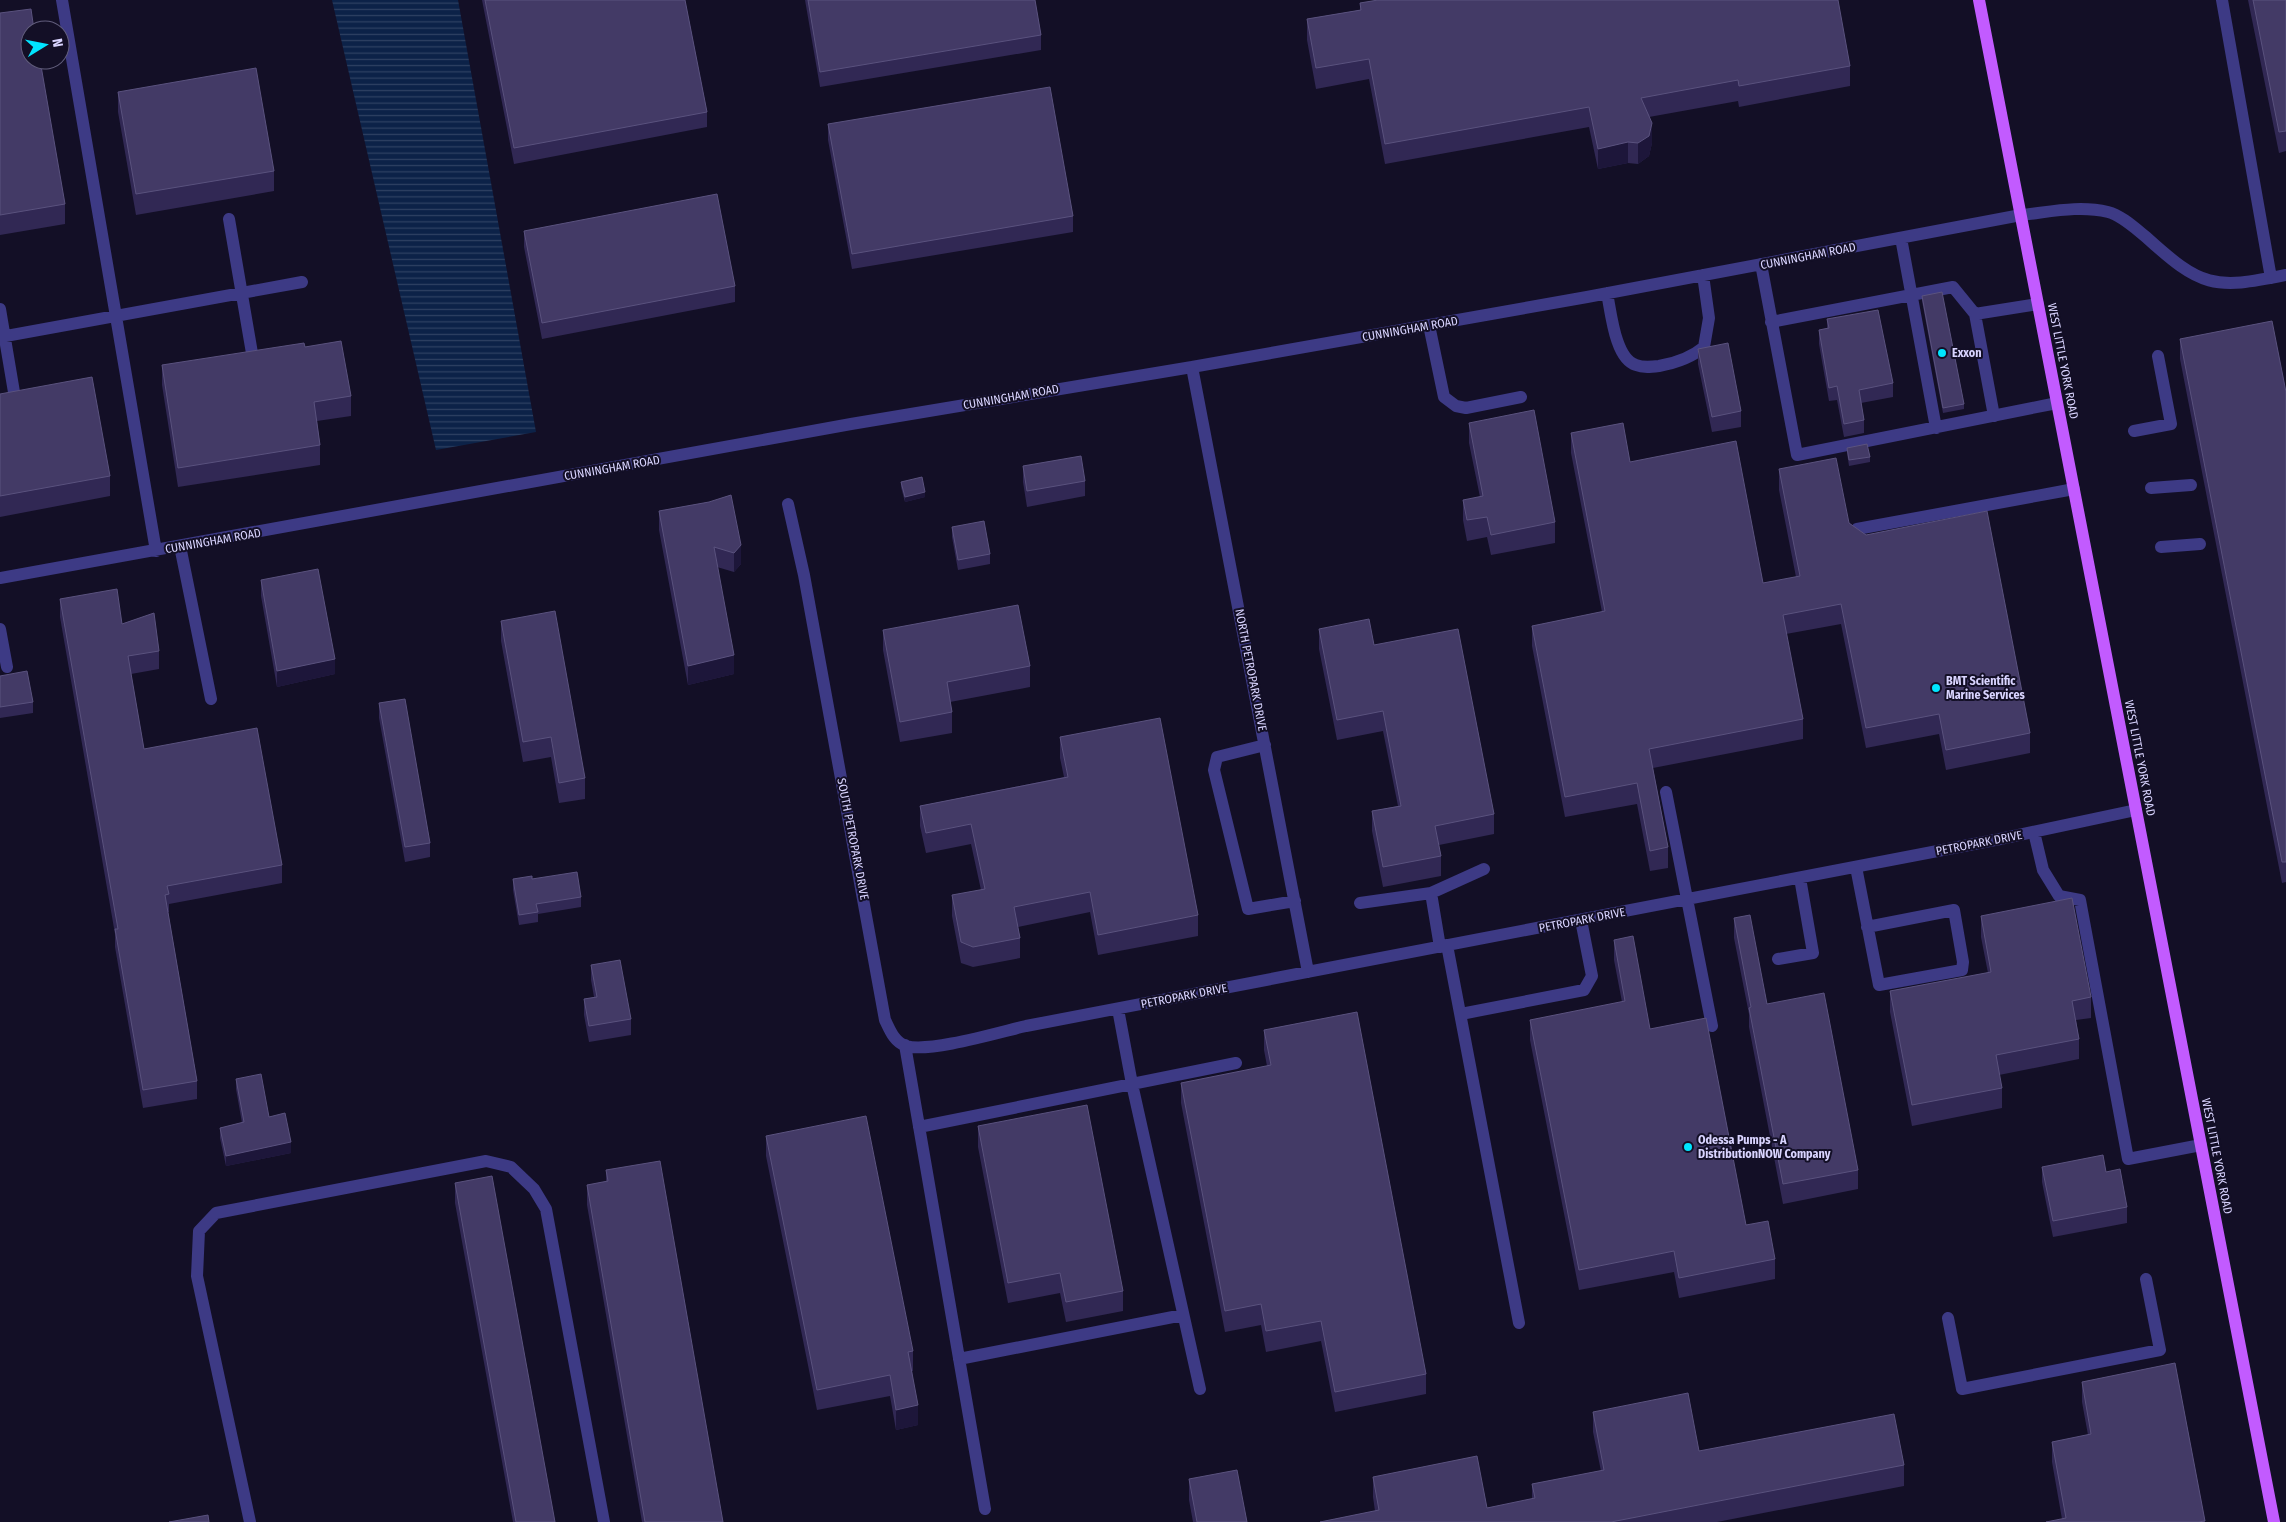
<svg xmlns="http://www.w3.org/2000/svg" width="2286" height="1522" font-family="'Fira Sans Condensed',sans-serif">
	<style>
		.water { fill: url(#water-rules) }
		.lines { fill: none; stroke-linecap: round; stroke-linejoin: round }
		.minor { stroke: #3d3a85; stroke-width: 12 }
		.major { stroke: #c25bff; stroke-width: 12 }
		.wall { fill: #312854 }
		.shaded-wall { fill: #1d163a }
		.building { fill: #433a66; stroke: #5a527e }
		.poi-dot { fill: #00e5ff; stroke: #130f26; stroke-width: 2 }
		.labels { text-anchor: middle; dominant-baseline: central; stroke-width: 4; stroke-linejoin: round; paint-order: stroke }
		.street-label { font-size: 12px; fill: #d9d4ff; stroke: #130f26 }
		.poi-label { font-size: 12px; font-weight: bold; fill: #d9d4ff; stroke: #130f26; text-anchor: start }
	</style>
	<defs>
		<pattern id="water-rules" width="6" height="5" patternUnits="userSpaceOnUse" patternTransform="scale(1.25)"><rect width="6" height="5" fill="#0c2248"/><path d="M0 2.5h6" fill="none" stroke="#2f4163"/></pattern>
	</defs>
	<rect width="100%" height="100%" fill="#130f26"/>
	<path class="water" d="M332,0H458L536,432L436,450Z"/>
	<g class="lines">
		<path class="minor" d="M62,0L156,551
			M2222,0L2271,278
			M229,219L253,359
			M1901,238L1936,428
			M1761,264L1797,455L2057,403
			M1607,293C1611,312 1615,359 1636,365C1643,368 1651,367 1659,366C1676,363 1691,358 1704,347L1709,318L1703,275
			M0,309L16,404
			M1975,314L1994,416
			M1771,322L1953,287L1975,314L2038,304
			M1429,325L1444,397L1456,406L1466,408L1521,397
			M0,337L302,282
			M1192,367L1308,972
			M2134,431L2171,424L2158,356
			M2151,488L2191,485
			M788,504L804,575L885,1020C890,1030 894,1042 906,1046C929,1053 1000,1032 1026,1026L2000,839L2136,810
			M1857,529L2074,489
			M180,546L211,699
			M2161,547L2200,544
			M0,578L851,424L1192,367L1587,297L2021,215C2050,212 2079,205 2108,212C2121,215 2136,229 2146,237C2201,287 2213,290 2286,275
			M0,629L7,667
			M1265,745L1217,757L1214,770L1248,909L1295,901
			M1666,792L1712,1026
			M2034,832L2043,870L2059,896L2080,900L2128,1159L2201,1145
			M1856,867L1879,985L1962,970L1963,962L1954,910L1867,927
			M1431,893L1484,869
			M1360,903L1431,893L1440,947
			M1447,945L1519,1323
			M1778,959L1813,953L1800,878
			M1118,1009L1132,1084L1200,1389
			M1461,1014L1584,990L1592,976L1581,920
			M905,1045L985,1509
			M919,1127L1236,1063
			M1948,1318L1962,1389L2160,1350L2146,1279
			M959,1359L1183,1315
			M250,1522L197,1276L199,1231L216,1213L486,1161L511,1167L534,1189L546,1209L604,1522"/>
		<path class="major" d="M1979,0L2274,1522"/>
	</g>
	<path class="wall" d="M482,0H685L707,112V127L514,164Z
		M805,0H1035L1041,35V50L820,87Z
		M2248,0H2286V151L2279,153Z
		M1360,3L1850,66V86L1739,107L1738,101L1649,117L1652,143L1649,156L1638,164L1628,163L1598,169L1589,127L1385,164L1369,79L1316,89L1307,40V19L1360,10Z
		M0,13L65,204V224L0,235Z
		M118,92L274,171V191L136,215L118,112Z
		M828,124L1073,216V232L852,269L828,140Z
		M524,231L735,286V302L542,339L524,247Z
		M1922,296L1964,404V409L1943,413L1922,301Z
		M1827,319L1893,383V397L1861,403L1864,420V433L1844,437L1837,400L1829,401L1819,344V330L1827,328Z
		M2180,339L2286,392V882L2282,883L2180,359Z
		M305,347L351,396V416L317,421L320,445V465L178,487L162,385V365Z
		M1698,349L1741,411V427L1712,432L1698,364Z
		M0,394L110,476V496L0,517Z
		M1469,423L1555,522V543L1491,555L1487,537L1467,541L1463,520V500L1480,497L1469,443Z
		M1571,433L1630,462L1763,583L1796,577L1779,490V469L1849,523L2030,733V753L1946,770L1939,734L1866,748L1841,624L1786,634L1803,719V739L1653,768L1668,847V868L1650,871L1637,804L1565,817L1532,646V626L1602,612L1571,453Z
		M1847,448L1870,457V462L1849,466L1847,453Z
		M1023,466L1085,481V496L1027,507L1023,482Z
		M901,482L925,497L905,502L901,487Z
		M709,502L741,564L734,572L717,567L734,674L688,685L659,530V511Z
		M952,527L990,554V564L958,570L952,537Z
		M261,580L335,674L277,687L261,596Z
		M60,599L122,624L159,651V669L131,674L144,749L282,865V883L169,904V912H168L197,1081V1099L143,1108L115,947V934L60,617Z
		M501,621L585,778V799L559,803L551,757L523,762L501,641Z
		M1319,629L1374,645L1494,814V834L1439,845L1441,856V876L1383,887L1372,831V811L1398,806L1383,731L1337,740L1319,649Z
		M883,630L1030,666V687L950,702L952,712V733L900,742L883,650Z
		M0,676L33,702V713L0,718Z
		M379,703L430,843V857L405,862L379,718Z
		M1060,737L1198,915V936L1098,955L1090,912L1018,927L1020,938V958L973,967L961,963L952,916V895L981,890L971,844L926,853L920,826V806L1064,777L1060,758Z
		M513,879H532L581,897V907L538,914V922L519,925L513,890Z
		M1981,916L2091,997V1018L2076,1020L2079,1039V1059L1999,1075L2002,1088V1108L1912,1126L1890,1012V991L1988,973L1981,937Z
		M1734,918L1767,1004L1858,1170V1189L1783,1204L1749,1027V1014L1734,938Z
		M1614,940L1650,1029L1746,1225L1775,1259V1279L1679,1298L1674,1272L1579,1290L1530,1040V1020L1622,1002L1614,960Z
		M591,965L631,1019V1035L589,1042L584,1015V999L594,997L591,980Z
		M1264,1030L1426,1374V1394L1335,1412L1321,1341L1266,1352L1261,1325L1225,1332L1181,1103V1083L1267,1066L1264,1050Z
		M236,1079L269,1117L291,1153L226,1166L220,1138V1128L242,1123L236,1089Z
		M978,1126L1123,1291V1311L1066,1322L1060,1293L1008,1303L978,1147Z
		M766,1136L913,1351V1371H912L918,1425L896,1430L890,1396L817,1410L766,1156Z
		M2042,1167L2106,1172L2127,1207V1223L2053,1237L2042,1182Z
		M606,1170L723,1522H642L587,1205V1185L606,1182Z
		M455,1183L555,1522H513L455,1203Z
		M2175,1363L2205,1522H2046L2062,1519L2052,1462V1442L2088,1435L2082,1402V1382Z
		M1593,1412L1699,1451L1904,1465V1486L1717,1522H1320L1375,1511L1373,1497V1477L1487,1508L1532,1499V1484L1601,1471L1593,1432Z
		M1189,1479L1247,1522H1193L1189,1500Z"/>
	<path class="shaded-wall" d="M1652,123V143L1649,156L1638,164V143Z
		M1628,142V163L1598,169V149Z
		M925,492V497L905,502V497Z
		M741,545V564L734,572V553Z
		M734,655V674L688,685V666Z
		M335,659V674L277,687V671Z
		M291,1142V1153L226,1166V1156Z
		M918,1405V1425L896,1430V1410Z"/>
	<path class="building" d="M485,0H685L707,112L514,148Z
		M808,0H1035L1041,35L820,72Z
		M1378,0H1838L1850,66L1739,86L1738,80L1641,98L1652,123L1649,136L1638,143L1628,142L1598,149L1589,107L1385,144L1369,59L1316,68L1307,19L1361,10L1360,3Z
		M2253,0H2286V131L2279,132Z
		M31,9L34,30H30V60H40L65,204L0,215V13Z
		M256,68L274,171L136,194L118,92Z
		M1050,87L1073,216L852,254L828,124Z
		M717,194L735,286L542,323L524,231Z
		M1942,292L1964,404L1943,408L1922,296Z
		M1878,310L1893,383L1859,390L1864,420L1844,424L1837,386L1829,388L1819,330L1829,328L1827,319Z
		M2272,321L2286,392V862H2282L2180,339Z
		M341,341L351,396L314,402L320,445L178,468L162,365L304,343L305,347Z
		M1728,343L1741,411L1712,417L1698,349Z
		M92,377L110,476L0,496V394Z
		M1534,410L1555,522L1491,535L1487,517L1467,520L1463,500L1483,496L1469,423Z
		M1623,423L1630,462L1736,441L1763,583L1800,576L1779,469L1836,458L1849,523L1866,535L1987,511L2030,733L1946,750L1939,714L1866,728L1841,604L1783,615L1803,719L1649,749L1668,847L1650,851L1637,783L1565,797L1532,626L1605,611L1571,433Z
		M1867,444L1870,457L1849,460L1847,448Z
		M1081,456L1085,481L1027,491L1023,466Z
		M922,477L925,492L905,497L901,482Z
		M731,495L741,545L734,553L714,547L734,655L688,666L659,511L709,502Z
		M984,521L990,554L958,560L952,527Z
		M318,569L335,659L277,671L261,580Z
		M117,589L122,624L154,613L159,651L128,656L144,749L257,728L282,865L167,886L169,894L165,895L197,1081L143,1090L115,929H118L60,599Z
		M1018,605L1030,666L947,682L952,712L900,722L883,630Z
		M555,611L585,778L559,783L551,737L523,742L501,621Z
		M1369,619L1374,645L1458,629L1494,814L1435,826L1441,856L1383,867L1372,811L1401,806L1383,711L1337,720L1319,629Z
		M27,671L33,702L0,707V676Z
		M405,699L430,843L405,847L379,703Z
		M1160,718L1198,915L1098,935L1090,892L1014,907L1020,938L973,947L961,942L952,895L985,889L971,824L926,833L920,806L1068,777L1060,737Z
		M577,872L581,897L536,904L538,912L519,915L513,879L532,876V879Z
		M2072,898L2091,997L2072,1001L2079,1039L1996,1055L2002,1088L1912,1105L1890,991L1991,972L1981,916Z
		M1750,915L1767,1004L1824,993L1858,1170L1783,1184L1749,1008L1751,1007L1734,918Z
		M1633,936L1650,1029L1706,1018L1746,1225L1768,1221L1775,1259L1679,1278L1674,1251L1579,1270L1530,1020L1625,1001L1614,940Z
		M620,960L631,1019L589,1026L584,999L597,997L591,965Z
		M1357,1012L1426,1374L1335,1392L1321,1321L1266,1331L1261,1304L1225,1311L1181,1083L1271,1065L1264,1030Z
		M261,1074L269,1117L285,1113L291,1142L226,1156L220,1128L244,1122L236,1079Z
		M1087,1105L1123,1291L1066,1302L1060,1273L1008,1283L978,1126Z
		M866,1116L913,1351L908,1352L918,1405L896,1410L890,1375L817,1390L766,1136Z
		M2103,1155L2106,1172L2120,1169L2127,1207L2053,1221L2042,1167Z
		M660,1161L723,1522H645L587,1185L608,1181L606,1170Z
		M492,1176L555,1522H516L455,1183Z
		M2175,1363L2205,1521L2198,1522H2046L2066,1518L2052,1442L2091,1434L2082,1382Z
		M1688,1393L1699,1451L1894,1414L1904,1465L1611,1522H1320L1379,1510L1373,1477L1477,1456L1487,1508L1535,1498L1532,1484L1604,1470L1593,1412Z
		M1237,1470L1247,1522H1197L1189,1479Z
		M208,1515L209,1522H169Z"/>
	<g class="poi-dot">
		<circle cx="1942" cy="353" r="5"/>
		<circle cx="1936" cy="688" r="5"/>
		<circle cx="1688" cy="1147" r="5"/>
	</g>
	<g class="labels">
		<g class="street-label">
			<text transform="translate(1808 256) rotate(-11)">CUNNINGHAM ROAD</text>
			<text transform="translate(1410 329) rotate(-10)">CUNNINGHAM ROAD</text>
			<text transform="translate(2063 361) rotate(79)">WEST LITTLE YORK ROAD</text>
			<text transform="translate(1011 397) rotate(-10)">CUNNINGHAM ROAD</text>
			<text transform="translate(612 468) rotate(-10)">CUNNINGHAM ROAD</text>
			<text transform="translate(213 541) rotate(-10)">CUNNINGHAM ROAD</text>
			<text transform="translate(1251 670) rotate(79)">NORTH PETROPARK DRIVE</text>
			<text transform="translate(2140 758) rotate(79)">WEST LITTLE YORK ROAD</text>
			<text transform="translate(853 839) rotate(79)">SOUTH PETROPARK DRIVE</text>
			<text transform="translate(1979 843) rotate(-11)">PETROPARK DRIVE</text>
			<text transform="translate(1582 920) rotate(-11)">PETROPARK DRIVE</text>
			<text transform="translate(1184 996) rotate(-11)">PETROPARK DRIVE</text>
			<text transform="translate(2217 1156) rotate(79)">WEST LITTLE YORK ROAD</text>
		</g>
		<g class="poi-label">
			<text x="1952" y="353">Exxon</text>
			<text x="1946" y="681">BMT Scientific<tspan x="1946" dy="14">Marine Services</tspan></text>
			<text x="1698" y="1140">Odessa Pumps - A<tspan x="1698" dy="14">DistributionNOW Company</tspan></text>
		</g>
	</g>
	<g transform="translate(45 45) rotate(80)"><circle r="24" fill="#130f26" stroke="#625e7d"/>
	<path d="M0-4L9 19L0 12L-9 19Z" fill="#00e5ff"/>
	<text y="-8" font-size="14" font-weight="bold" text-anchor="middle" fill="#d9d4ff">N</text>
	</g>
</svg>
